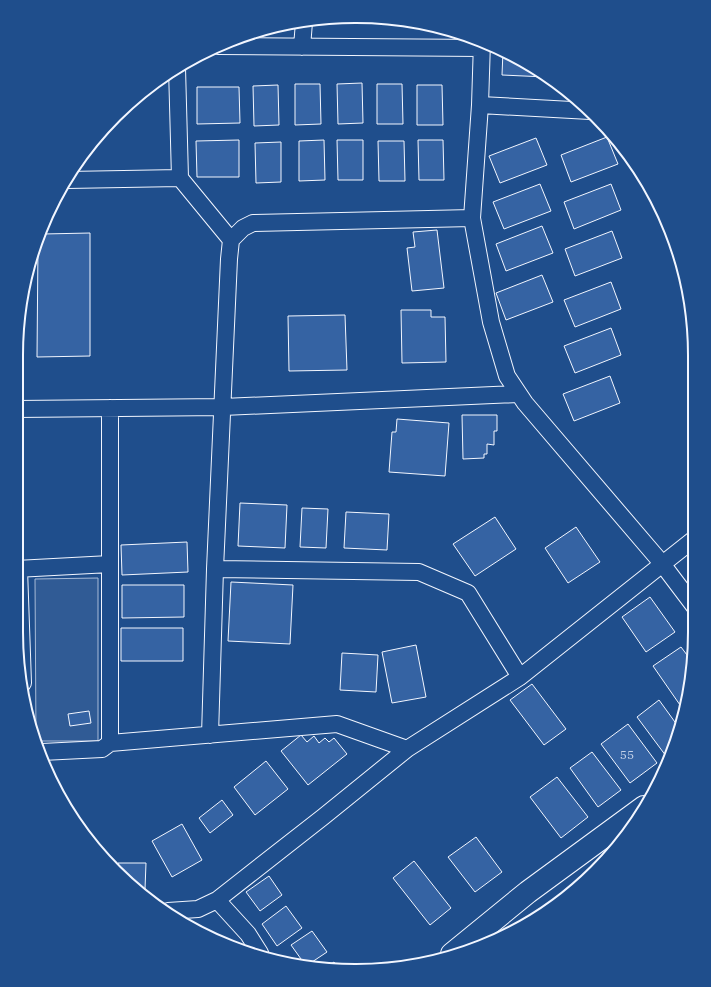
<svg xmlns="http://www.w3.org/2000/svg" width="711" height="987" font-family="'IBM Plex Serif',serif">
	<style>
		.built { fill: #305b95; stroke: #a8bbd7 }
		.building { fill: #3563a3; stroke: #f2f6ff }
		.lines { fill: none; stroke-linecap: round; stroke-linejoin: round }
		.street-casing { stroke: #f2f6ff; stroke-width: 18 }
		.primary-casing { stroke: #f2f6ff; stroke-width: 24 }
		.street { stroke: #1f4e8c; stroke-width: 16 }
		.primary { stroke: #1f4e8c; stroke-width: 22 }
		.labels { text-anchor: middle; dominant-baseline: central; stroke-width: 3; stroke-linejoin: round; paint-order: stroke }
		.number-label { font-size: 12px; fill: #c3d1e8 }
		.rim { fill: none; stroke: #f2f6ff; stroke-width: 2 }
	</style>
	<rect width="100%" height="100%" fill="#1f4e8c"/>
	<path class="built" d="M98,578V741H37L36,737L35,579Z"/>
	<path class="building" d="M503,51L525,61L546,77L502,75Z
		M362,83L363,123L338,124L337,84Z
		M295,84H320L321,124L295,125Z
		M377,84H402L403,124H377Z
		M278,85L279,125L254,126L253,86Z
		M417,85H442L443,125H417Z
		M197,87H239L240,123L197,124Z
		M607,137L618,164L571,182L561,155Z
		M536,138L547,165L500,183L489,156Z
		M239,140V177H197L196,141Z
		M324,140L325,180L299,181V141Z
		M337,140H363V180H338Z
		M418,140H443L444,180H419Z
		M378,141H404L405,181H379Z
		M281,142V182L256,183L255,143Z
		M540,184L551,211L504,229L493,202Z
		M611,184L621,210L574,229L564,202Z
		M542,226L553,253L506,271L496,244Z
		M437,230L444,288L412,291L407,248L415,247L413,232Z
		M612,231L622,258L575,276L565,249Z
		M90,233V356L37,357L38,245L43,234Z
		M542,275L553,302L506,320L496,293Z
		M611,282L621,309L575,327L564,300Z
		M401,310H431V317H445L446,362L402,363Z
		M345,315L347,370L289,371L288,316Z
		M611,328L621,355L575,373L564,346Z
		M610,376L620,403L574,421L563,394Z
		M462,415H497V431H494V445L487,444V454H484V458L463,459Z
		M397,419L449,423L445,476L389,472L392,432H396Z
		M240,503L287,505L285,548L238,546Z
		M302,508L328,509L326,548L300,547Z
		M346,512L389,514L387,550L344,548Z
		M495,517L516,549L475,576L453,544Z
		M576,527L600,562L568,583L545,548Z
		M187,542L188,572L122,575L121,545Z
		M231,582L293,585L290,644L228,641Z
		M122,585H184V617L122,618Z
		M650,597L675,632L646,652L622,617Z
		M121,628H183V661H121Z
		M416,645L426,697L392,703L382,652Z
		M681,647L693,663L686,701L680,705L653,666Z
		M342,653L378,655L376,692L340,690Z
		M532,684L566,729L544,745L510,700Z
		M659,700L680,729L671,751L666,756L637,717Z
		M89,711L91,723L70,726L68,714Z
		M628,724L657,763L630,783L601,744Z
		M301,735L307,742L314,736L319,743L325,738L329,742L334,738L347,754L308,785L281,751Z
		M592,752L621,790L598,807L570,768Z
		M266,761L288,789L255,815L234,787Z
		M557,777L588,817L561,838L530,797Z
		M222,800L233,815L210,833L199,818Z
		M182,824L202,860L172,877L152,841Z
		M476,837L502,872L475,892L448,857Z
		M414,861L451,908L430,925L393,878Z
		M118,863H146L145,889H135L132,887L118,871Z
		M269,876L282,895L260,911L246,892Z
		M286,906L302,928L277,946L262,924Z
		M312,931L327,952L306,966L291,945Z
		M334,962L338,968H325Z"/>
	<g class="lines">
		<defs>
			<path id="street" d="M482,42L480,105L472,218L491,322L507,376L525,403L660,561L694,606
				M218,46L482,48
				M302,47L304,22
				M177,68L180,178L231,240
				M480,105L590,111
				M67,180L180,178
				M472,218L253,223L243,228L231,240L229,259L215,569L419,572L468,593L520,677
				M110,408V743
				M16,409L223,407L518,394
				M16,569L110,564
				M19,569L23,683
				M210,735L215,569
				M110,743L337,724L407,749
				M42,752L102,749L110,743
				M217,900L323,817L407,749L520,677L694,539
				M168,911L198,909L217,900L248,934L260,953"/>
			<path id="primary" d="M452,954L528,892L644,807"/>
		</defs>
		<use href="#street" class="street-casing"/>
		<use href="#primary" class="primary-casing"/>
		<use href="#street" class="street"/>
		<use href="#primary" class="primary"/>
	</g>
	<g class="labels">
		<g class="number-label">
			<text x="627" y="754">55</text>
		</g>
	</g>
	<path d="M0 0H711V987H0ZM355 23H356A332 332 0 0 1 688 355V632A332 332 0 0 1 356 964H355A332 332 0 0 1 23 632V355A332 332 0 0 1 355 23Z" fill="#1f4e8c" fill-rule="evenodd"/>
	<path class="rim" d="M355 23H356A332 332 0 0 1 688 355V632A332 332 0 0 1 356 964H355A332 332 0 0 1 23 632V355A332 332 0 0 1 355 23Z"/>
</svg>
